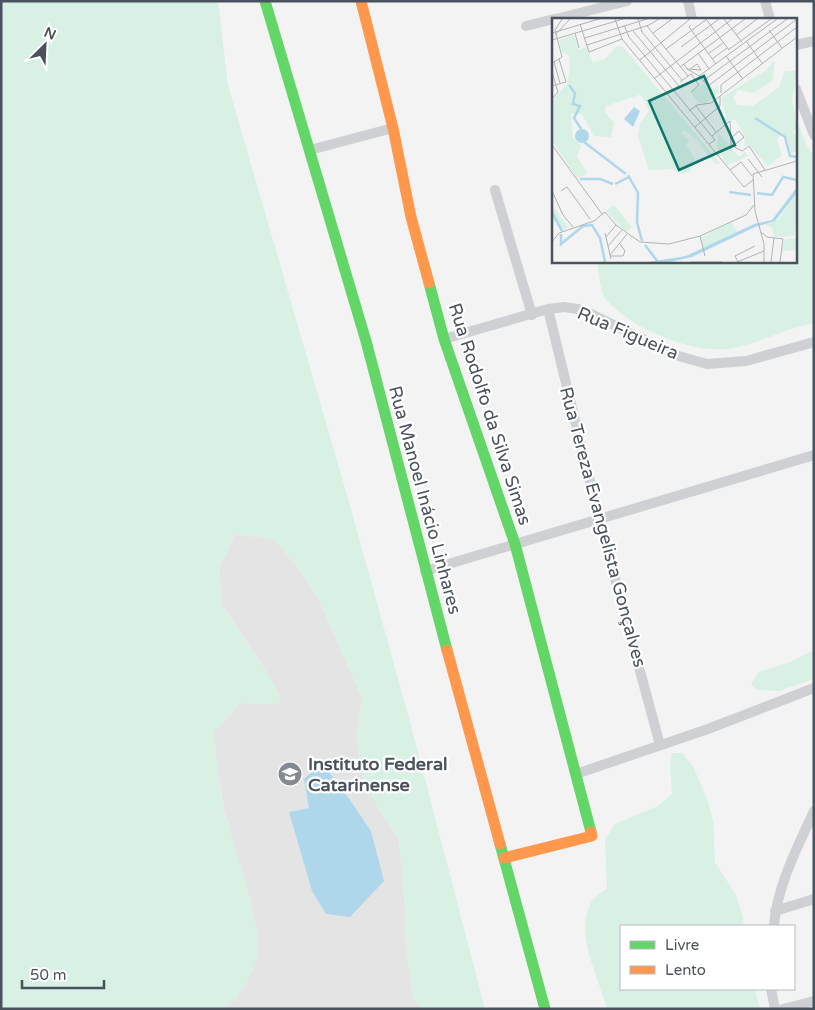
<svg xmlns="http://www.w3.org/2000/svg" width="815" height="1010" font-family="'Varela Round',sans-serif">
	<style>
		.education { fill: #e5e4e4 }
		.green { fill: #d9f0e5 }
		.water { fill: #afd7ec }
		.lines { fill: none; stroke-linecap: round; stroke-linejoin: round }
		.street { stroke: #ced0d3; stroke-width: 10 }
		.fast { stroke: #63d668; stroke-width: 11 }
		.slow { stroke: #ff974d; stroke-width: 11 }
		.labels { text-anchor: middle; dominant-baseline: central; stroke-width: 4.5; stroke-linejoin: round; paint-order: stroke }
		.street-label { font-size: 18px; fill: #4a525e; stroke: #fff }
		.poi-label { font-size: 18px; font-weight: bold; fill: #4a525e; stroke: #fff; text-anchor: start }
		.inset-river { fill: none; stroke: #afd7ec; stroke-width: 2.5 }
		.inset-road { fill: none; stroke: #afb3b7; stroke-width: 1 }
		.view { fill: #0f766e; fill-opacity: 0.15; stroke: #0f766e; stroke-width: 2.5 }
		.inset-edge { fill: none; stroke: #4a525e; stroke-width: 2.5 }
	</style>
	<rect width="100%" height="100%" fill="#f3f3f3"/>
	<path class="education" d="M235,534L274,539L300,570L320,602L362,698L357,739L363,778L381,813L399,840L406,918L407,957L413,996L422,1009H223L237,997L250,903L224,810L217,770L214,732L240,703L277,704L281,698L264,668L222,604L219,568Z"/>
	<path class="green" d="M1,1H218L228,85L349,502L410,722L485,1009H422L413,996L407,957L406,918L399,840L381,813L363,778L357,739L362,698L320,602L300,570L274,539L235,534L219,568L222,604L264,668L281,698L277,704L240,703L214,732C216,759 218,785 224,811C233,846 265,928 257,959C254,971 245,987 237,996C234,1001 228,1005 223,1009H1Z
		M796,119L807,146L814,156V323C786,328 761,343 733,348C696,356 628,328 605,298C600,292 599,270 597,261H796Z
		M814,650V679L779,691L757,690L751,684L759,672L790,662Z
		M672,753H682L693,766L708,801L713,821L715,862L736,895L742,914L744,926H621V989H755L760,1009H607C599,977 573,932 592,901C596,896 602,892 607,888L605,840L615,824L658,806L672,794L670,767Z"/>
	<path class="water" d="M316,768L327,769L348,797L371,831L384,881L350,917L326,914L312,891L289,812L309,808L304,779Z"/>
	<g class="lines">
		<path class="street" d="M688,1L692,19
			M765,1L770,19
			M556,19L627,1
			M526,26L554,19
			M796,45L814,41
			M796,89L814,135
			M310,150L393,128
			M495,190L532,315
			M548,309L599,519L660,745
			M444,339L548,309L565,307L583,310L675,355L707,364L746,361L814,342
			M425,571L814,455
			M576,774L708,729L814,688
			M775,911L814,899
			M774,926C777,886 797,848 814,811
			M771,989L775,1009
			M783,1009L814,1001"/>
		<path class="fast" d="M265,1L366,341L447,650
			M429,283L444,339L515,544L591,832
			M500,844L545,1009"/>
		<path class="slow" d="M361,1L393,128L411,217L429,283
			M447,650L500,844
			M504,858L592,836L591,832"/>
	</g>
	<defs>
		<symbol id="university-disc" viewBox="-11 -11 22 22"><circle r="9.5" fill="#858a92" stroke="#fff"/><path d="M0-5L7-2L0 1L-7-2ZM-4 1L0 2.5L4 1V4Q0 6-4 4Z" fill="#fff"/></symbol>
	</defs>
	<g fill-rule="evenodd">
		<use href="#university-disc" x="276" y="760" width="28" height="28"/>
	</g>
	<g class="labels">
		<g class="street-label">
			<text transform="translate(628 333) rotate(23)">Rua Figueira</text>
			<text transform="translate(490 414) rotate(72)">Rua Rodolfo da Silva Simas</text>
			<text transform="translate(425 500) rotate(75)">Rua Manoel Inácio Linhares</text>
			<text transform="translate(603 527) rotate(75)">Rua Tereza Evangelista Gonçalves</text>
		</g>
		<g class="poi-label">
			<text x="308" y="764">Instituto Federal<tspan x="308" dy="21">Catarinense</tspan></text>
		</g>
	</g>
	<g transform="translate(552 18)">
		<rect width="245" height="245" fill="#f3f3f3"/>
		<path d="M22,17L27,32L35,29L41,44L53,41L65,28L71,29L168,145L164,147L143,120L132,112L129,115L137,122L134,127L143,141L138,153L131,156L120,151L97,152L86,118L88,106L97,92L90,78L87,77L54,88L53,94L62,105L59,119L42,118L30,96L19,95L21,120L29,128L25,139L36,155L25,160L0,123V83L15,66L18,49L17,37L10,34L7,22ZM223,41L221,62L202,75L186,72L181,79L185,87L201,88L227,69L233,53H245L240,82L245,110L240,115L245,116V132L239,136L235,120L228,117L225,122L230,137L216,148L197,127L192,128L193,118L183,101L169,107L174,99L169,80L213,53ZM151,66L161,71L166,68L167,75L152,86L147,85L139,75ZM166,114L187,139L193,134L196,138L175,147L165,129ZM245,175L243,218L222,219L220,210L212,206L226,202ZM0,187L16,209L9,213L7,210L0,200ZM62,187L80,209L74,214L54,193ZM179,204L186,215L152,231L149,219ZM244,220L245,232L230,233L233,221Z" fill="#d9f0e5"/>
		<path d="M82,89L88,93L81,109L72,101ZM23 118a7 7 0 1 1 14 0a7 7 0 1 1-14 0ZM245,169V175L223,203L203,209L140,239L118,244H97L134,238L202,206L220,202Z" fill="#afd7ec"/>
		<path class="inset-river" d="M17,67L23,75L21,86L28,88L22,100L29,111M203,100L233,119L238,138L245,139M32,124L74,156M76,157L86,175L85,204L90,223M28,161H48L61,166M63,166L77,159M177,174L199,177M205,175L220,177L231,159L245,162M0,194L10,213M9,216V226L31,208L40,207L48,220L53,244M93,227L106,244"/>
		<path class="inset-road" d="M63,1L70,21L192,169L201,162M86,1L90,14L130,62M154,1L177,32M172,1L190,24M28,6L37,34L70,21M72,7L77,19L163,122L157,126M139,7L137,9L164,46M95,8L136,58M217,12L230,30M81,13L127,68L121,72M0,15L47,1M23,15L27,30M101,15L120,1M3,17L18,1M184,17L205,1M33,20L95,1M0,22L71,1M194,23L210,45M35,27L97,7L107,1M129,29L167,1M114,31L155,1M176,32L219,1M146,35L157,51M156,36L171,25M174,38L190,60M160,41L175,30M88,42L138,1M2,44L8,65M0,45L10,39L3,12L10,1M132,46L135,51L149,52M128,49L193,1M135,51L147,58L225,1M138,51L145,46L149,52M0,54L6,74L0,81M147,58L156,68L245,1M103,60L180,1M151,63L235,1M128,64L139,56L147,67L139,74M0,68L14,64L7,41M169,75V67L245,9M144,88L164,114M137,93L145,87L159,85L245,19M143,109L168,88V78M160,118L178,103L179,127L190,133L197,128L213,152M178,121L187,113L192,119L180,129M0,127L50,196M196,141L210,159M178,152L189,144L200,158M0,173L11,197L21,209M9,173L15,169L38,201M209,214L215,219L231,221L228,244M53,215L59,241M54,219L64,207M0,224L7,215L42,203L53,194L64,207L88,224L117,226L148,218M56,228L70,212M58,237L75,216M58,238H71L73,233L68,226M153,238L148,218L194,197L202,187M139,244H170M185,244L212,233M186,244L183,238L203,228M212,244V226L203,193L201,156L245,143M219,244L222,220"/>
		<path class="view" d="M152,58L183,127L127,152L97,83Z"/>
		<rect width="245" height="245" class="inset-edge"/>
	</g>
	<rect width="815" height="1010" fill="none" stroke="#4a525e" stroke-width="5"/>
	<rect x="620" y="925" width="175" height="65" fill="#ffffff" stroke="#b7babf"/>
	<rect x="630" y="941" width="25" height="8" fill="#63d668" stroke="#b7babf"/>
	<text x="665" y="950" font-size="15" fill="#4a525e">Livre</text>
	<rect x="630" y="966" width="25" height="8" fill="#ff974d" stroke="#b7babf"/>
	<text x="665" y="975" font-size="15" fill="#4a525e">Lento</text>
	<g transform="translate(45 45) rotate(24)" stroke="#ffffff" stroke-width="4" paint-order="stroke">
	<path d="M0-4L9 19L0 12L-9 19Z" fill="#4a525e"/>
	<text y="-8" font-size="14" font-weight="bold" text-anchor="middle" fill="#4a525e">N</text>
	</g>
	<path d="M22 980v8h82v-8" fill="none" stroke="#4a525e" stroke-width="2.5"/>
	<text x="30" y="980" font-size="15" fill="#4a525e" stroke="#ffffff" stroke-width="4" paint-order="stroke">50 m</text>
</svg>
